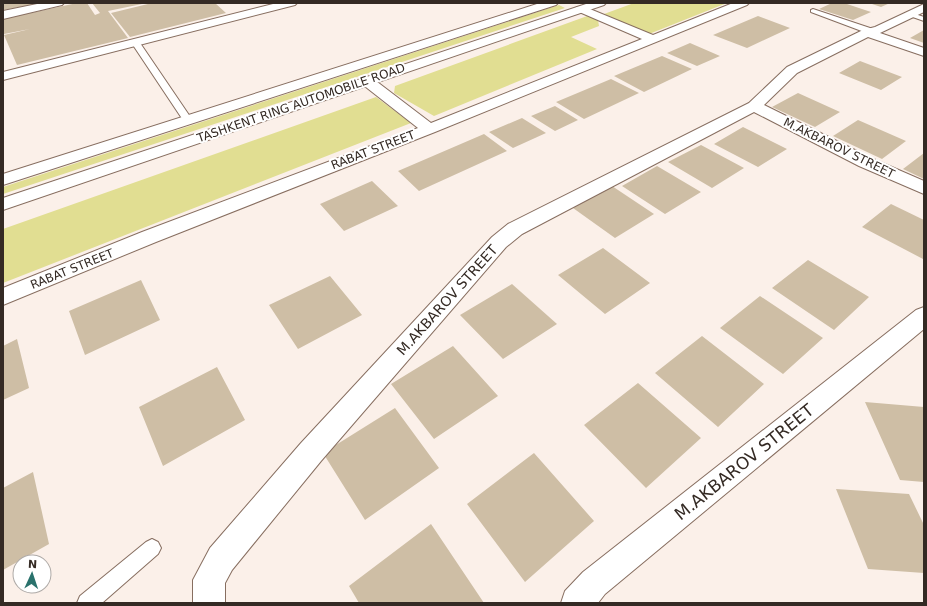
<svg xmlns="http://www.w3.org/2000/svg" width="927" height="606" font-family="'DejaVu Sans',sans-serif">
	<style>
		.green { fill: #e1de92 }
		.building { fill: #cebea5 }
		.lines { fill: none; stroke-linecap: round; stroke-linejoin: round }
		.lane-casing { stroke: #876e60; stroke-width: 2 }
		.street-casing { stroke: #876e60; stroke-width: 2 }
		.highway-casing { stroke: #876e60; stroke-width: 2 }
		.lane { fill: #fff; fill-rule: evenodd }
		.street { fill: #fff; fill-rule: evenodd }
		.highway { fill: #fff; fill-rule: evenodd }
		.labels { text-anchor: middle; dominant-baseline: central; stroke-width: 4; stroke-linejoin: round; paint-order: stroke }
		.far-street-label { font-size: 12px; fill: #342a24; stroke: #fff }
		.street-label { font-size: 14px; fill: #342a24; stroke: #fff }
		.near-street-label { font-size: 17px; fill: #342a24; stroke: #fff }
	</style>
	<rect width="100%" height="100%" fill="#fbf0e9"/>
	<path class="green" d="M634,3H727L649,34L604,14Z
		M559,5L565,8L3,194V187Z
		M590,15L598,20L599,26L571,37L597,49L434,116L394,93L395,86Z
		M376,97L411,123L3,283V229Z"/>
	<path class="building" d="M3,3H36V4L3,10Z
		M77,3H87L95,15L100,13L92,3L142,4L108,11L128,38L17,65L4,35L30,29L4,34L3,19Z
		M152,3H215L226,13L130,37L111,13Z
		M832,3H844L871,12L853,20L819,9Z
		M869,3H890L881,7Z
		M758,16L790,28L747,48L713,35Z
		M924,30V43L910,38Z
		M690,43L720,56L697,66L667,53Z
		M662,56L692,69L644,92L614,76Z
		M860,61L902,77L881,90L839,73Z
		M611,79L639,93L584,119L556,102Z
		M798,93L840,112L815,127L772,107Z
		M555,106L578,120L555,131L531,116Z
		M522,118L546,133L513,148L489,132Z
		M858,120L906,141L882,159L833,136Z
		M743,127L787,149L758,167L714,144Z
		M484,134L507,151L419,191L398,171Z
		M701,145L744,168L712,188L668,162Z
		M924,153V179L903,169Z
		M657,166L701,192L665,214L622,186Z
		M372,181L398,206L344,231L320,204Z
		M612,186L654,214L615,238L573,208Z
		M891,204L924,220L923,259L862,227Z
		M603,248L650,283L605,314L558,275Z
		M808,260L869,297L834,330L772,288Z
		M330,276L362,315L298,349L269,305Z
		M141,280L160,320L85,355L69,311Z
		M512,284L557,324L503,359L460,315Z
		M760,296L823,338L783,374L720,328Z
		M702,336L764,384L718,427L655,373Z
		M17,339L29,388L3,400V346Z
		M453,346L498,396L434,439L391,384Z
		M217,367L245,420L163,466L139,407Z
		M638,383L701,438L646,488L584,425Z
		M865,402L924,407V482L900,480Z
		M395,408L439,468L365,520L323,453Z
		M534,453L594,521L525,582L467,504Z
		M33,472L49,544L3,570V488Z
		M836,489L909,494L924,525V573L868,569Z
		M431,524L484,603H359L349,586Z"/>
	<g class="lines">
		<defs>
			<path id="lane" d="M813,9L873,29L874,31L870,33H867L811,12V10Z
				M909,12L924,17V21L907,15V13Z
				M132,40H138L193,121L191,123H185L131,42Z
				M152,539L158,542L161,548L158,554L102,603H77L80,596L146,542Z"/>
			<path id="street" d="M42,3H64L62,5L3,19V11Z
				M277,3H297L295,5L3,80V72Z
				M733,3H749L747,5L435,132L156,242L3,305V288L142,232L418,128L362,84L360,81L362,78L367,77L372,78L431,123L642,39L577,11L575,9L577,7H585L653,35Z
				M924,4V12L880,33L924,48V56L868,37L797,73L764,105L871,158L924,181V194L859,166L754,112L522,234L506,247L321,461L232,570L225,583V603H193V580L210,548L301,443L492,237L508,224L749,103L787,67L863,30L875,27Z
				M924,307V329L605,594L598,603H561L565,591L583,572L916,310Z"/>
			<path id="highway" d="M540,3H558L556,5L3,185V174Z
				M589,3H606L604,5L3,210V198Z"/>
		</defs>
		<use href="#lane" class="lane-casing"/>
		<use href="#street" class="street-casing"/>
		<use href="#highway" class="highway-casing"/>
		<use href="#lane" class="lane"/>
		<use href="#street" class="street"/>
		<use href="#highway" class="highway"/>
	</g>
	<g class="labels">
		<g class="far-street-label">
			<text transform="translate(301 103) rotate(-19)">TASHKENT RING AUTOMOBILE ROAD</text>
			<text transform="translate(839 148) rotate(26)">M.AKBAROV STREET</text>
			<text transform="translate(373 150) rotate(-21)">RABAT STREET</text>
			<text transform="translate(72 269) rotate(-22)">RABAT STREET</text>
		</g>
		<g class="street-label">
			<text transform="translate(447 300) rotate(-48)">M.AKBAROV STREET</text>
		</g>
		<g class="near-street-label">
			<text transform="translate(744 462) rotate(-39)">M.AKBAROV STREET</text>
		</g>
	</g>
	<rect width="927" height="606" fill="none" stroke="#342a24" stroke-width="8"/>
	<g transform="translate(32 574) rotate(3)"><circle r="19" fill="#ffffff" stroke="#aeaaa7"/>
	<path d="M0-3L7 15L0 10L-7 15Z" fill="#2a726c"/>
	<text y="-6" font-size="11" font-weight="bold" text-anchor="middle" fill="#342a24">N</text>
	</g>
</svg>
